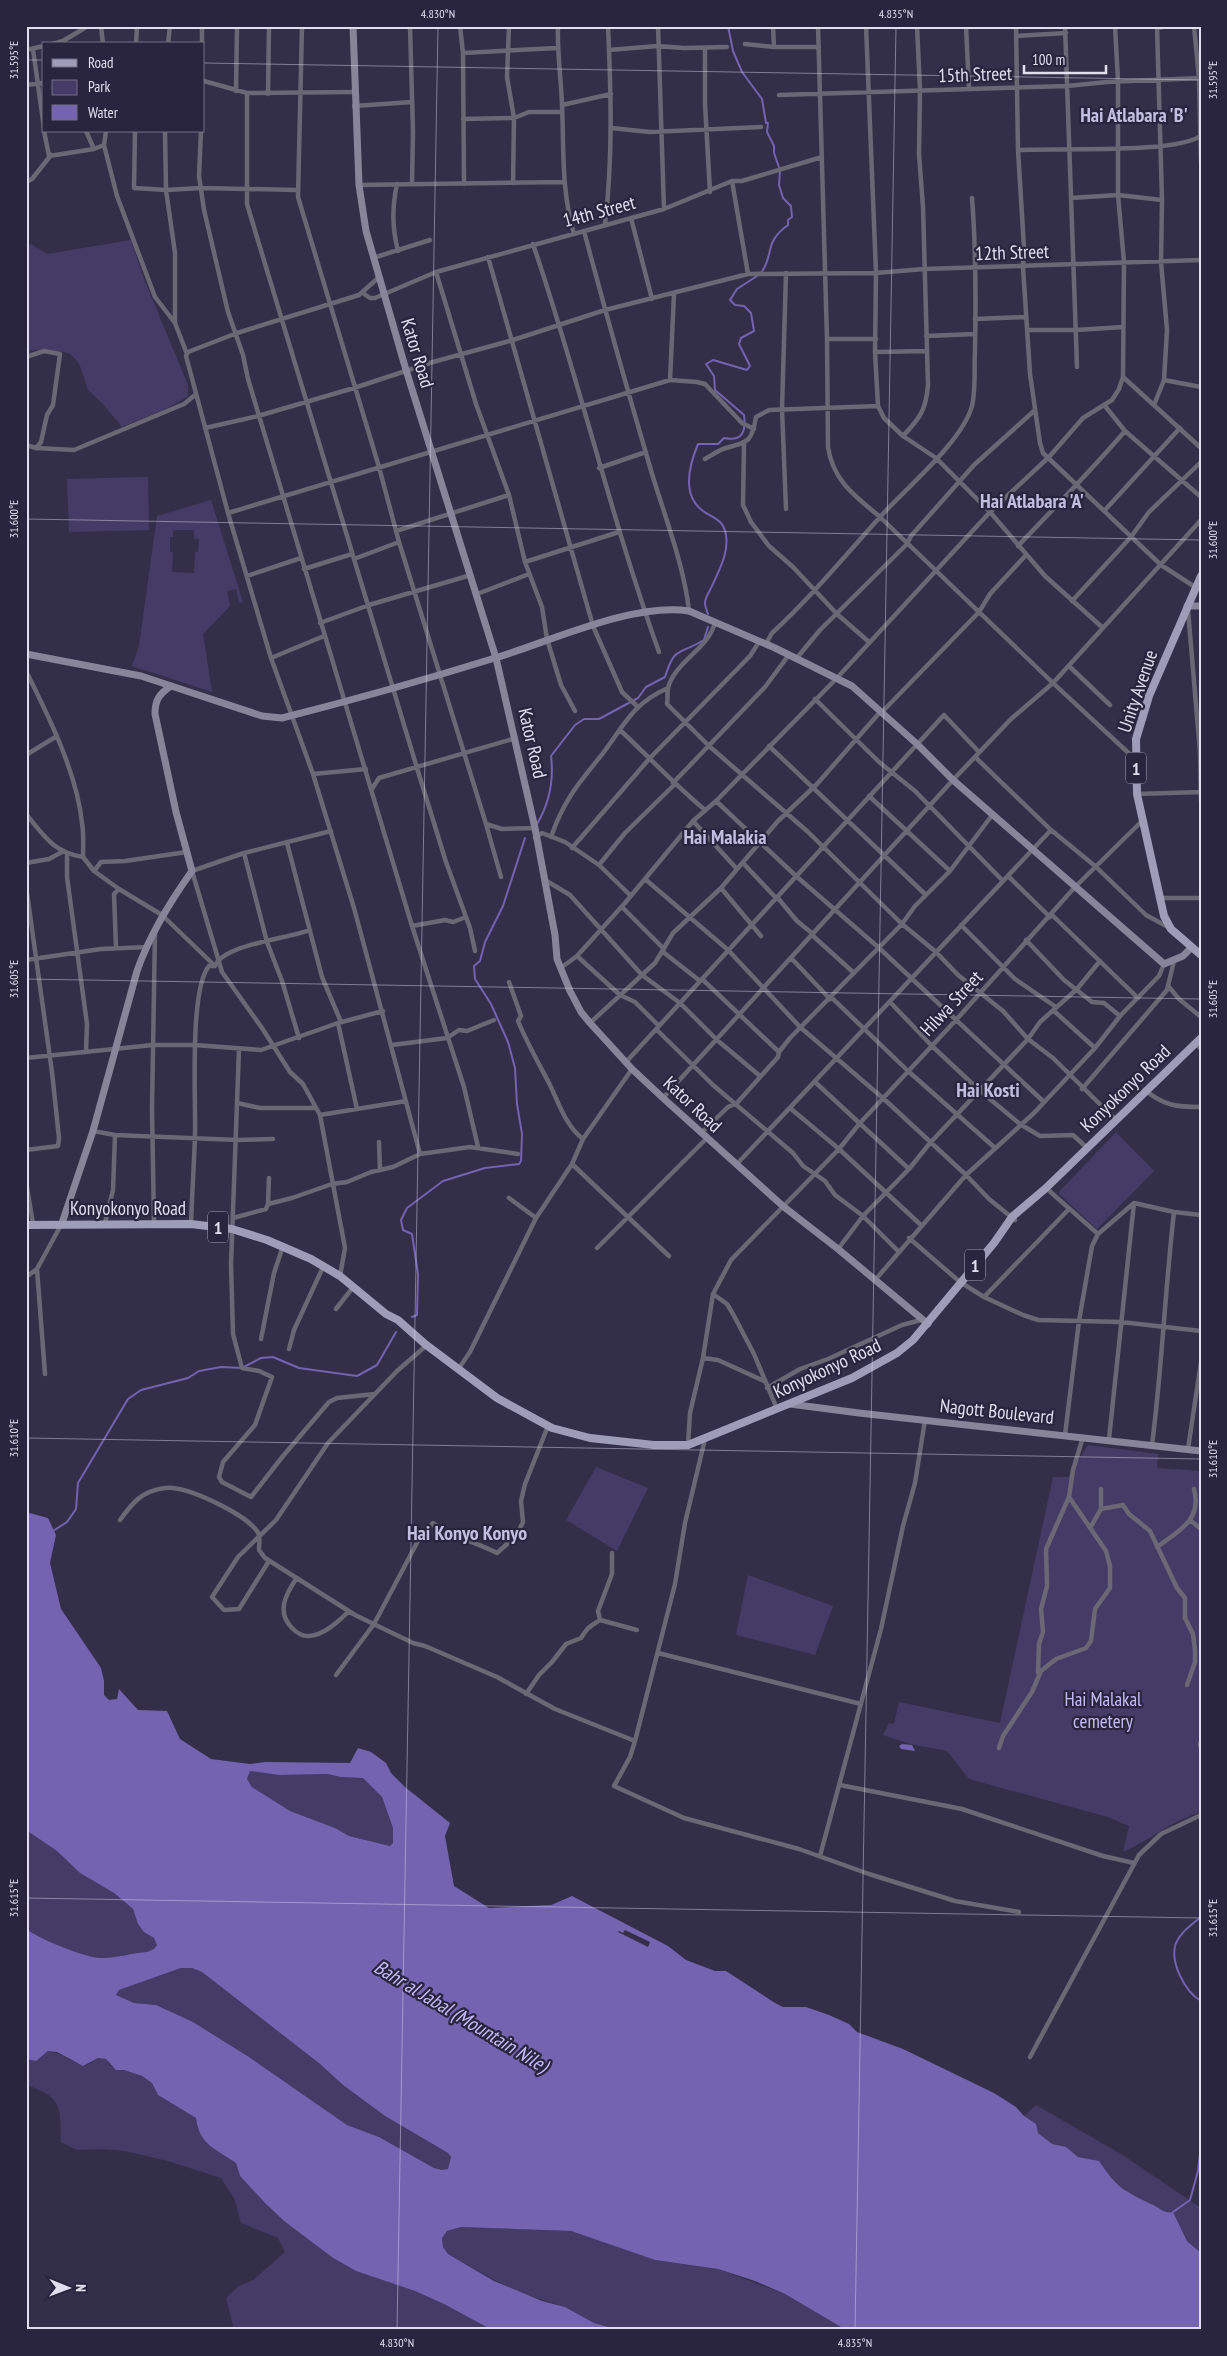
<svg xmlns="http://www.w3.org/2000/svg" width="1227" height="2356" font-family="'PT Sans Narrow',sans-serif">
	<style>
		.green { fill: #443c67; fill-rule: evenodd }
		.water { fill: #7363b0; fill-rule: evenodd }
		.pier { fill: #332f49 }
		.lines { fill: none; stroke-linecap: round; stroke-linejoin: round }
		.stream { stroke: #7363b0; stroke-width: 2 }
		.street { stroke: #6a6875; stroke-width: 4.5 }
		.secondary { stroke: #88859a; stroke-width: 7 }
		.primary { stroke: #9f9cb7; stroke-width: 8 }
		.ticks { fill: none; stroke: #e0deef; stroke-width: 1; stroke-opacity: 0.45 }
		.labels { text-anchor: middle; dominant-baseline: central; stroke-width: 4.5; stroke-linejoin: round; paint-order: stroke }
		.shield { fill: #29253e; stroke: #a9a6ba; stroke-width: 1 }
		.shield-label { font-size: 18px; font-weight: bold; fill: #e0deef }
		.street-label { font-size: 19px; fill: #e0deef; stroke: #29253e }
		.park-label { font-size: 19px; fill: #c6bcfb; stroke: #29253e }
		.neighbourhood-label { font-size: 20px; font-weight: bold; fill: #c2bedf; stroke: #29253e }
		.water-label { font-size: 20px; font-style: italic; fill: #c5bbfa; stroke: #29253e }
		.neatline { fill: none; stroke: #e0deef; stroke-width: 2 }
		.ticks-label { font-size: 12px; text-anchor: middle; fill: #e0deef }
	</style>
	<rect width="100%" height="100%" fill="#332f49"/>
	<path class="green" d="M131,240L144,279L188,385V396L168,408L122,427L103,404L88,390L79,363L69,353L45,349L26,351V246L31,244L47,254Z
		M148,477L149,530L69,532L67,479Z
		M211,500L243,602L239,603L236,589L227,591L230,606L203,634L212,692L132,666L139,646L157,516ZM173,530H194V539H199L198,552H195L194,573L172,572L173,552H170V537H173Z
		M1116,1132L1154,1171L1097,1229L1058,1193Z
		M1088,1445L1158,1454L1157,1468L1201,1471V1812C1169,1822 1152,1839 1123,1852L1129,1826L1108,1817L969,1779L947,1751L910,1744L883,1735L889,1723L894,1724L899,1702L1000,1723L1053,1477H1068Z
		M596,1467L648,1488L617,1551L566,1520Z
		M748,1575L833,1606L815,1655L736,1635Z
		M250,1771L279,1775L327,1774L341,1777L363,1778L382,1797L393,1828V1843L391,1846L349,1836L335,1828L290,1811L252,1787L247,1779Z
		M26,1830L57,1851L80,1873L114,1893L133,1909L136,1919L156,1941L157,1945L154,1949L147,1952C132,1953 117,1958 101,1958C83,1957 42,1940 26,1929Z
		M181,1968H192L202,1972L320,2064L343,2085L385,2116L448,2153L451,2157L448,2169L442,2171L434,2168L379,2137L347,2125L249,2057L193,2022L156,2005L134,2003L116,1995L119,1990Z
		M48,2051C63,2053 72,2063 86,2066L98,2058L106,2059L111,2066L142,2076L152,2083L158,2095L196,2118C199,2145 216,2149 236,2163L240,2176L265,2203L284,2221L333,2258L356,2271L415,2291L444,2304L490,2329L234,2330L226,2298L239,2286L253,2280L285,2252L278,2238L241,2223L235,2200L221,2178L168,2161L125,2151L102,2149L77,2150L61,2142C60,2107 63,2097 26,2085V2059L36,2061Z
		M1036,2105L1121,2154L1201,2208V2253L1187,2241L1173,2212C1163,2213 1159,2207 1151,2204C1123,2190 1117,2188 1099,2162L1078,2157L1066,2148L1052,2145L1038,2133L1024,2116Z
		M461,2227L571,2231L655,2260L718,2269L785,2294L846,2330L611,2328L594,2323L565,2307L514,2291L448,2254L443,2247L442,2238L447,2231Z"/>
	<path class="water" d="M26,1512L48,1518L56,1535L50,1563L61,1609L101,1668L104,1681V1695L109,1700L117,1699L119,1689L138,1710L167,1711L180,1739L211,1759L250,1764L265,1762L350,1763L358,1748L371,1752L386,1763L391,1773L405,1787L450,1823L445,1836L454,1886L489,1908L551,1905L572,1896L668,1946L686,1960L715,1971H726L775,2003L783,2007H806L829,2015L849,2024L857,2032L903,2049L994,2093L1016,2107L1024,2116L1036,2124L1038,2133L1052,2144L1066,2147L1078,2157L1099,2161C1117,2188 1123,2190 1151,2204C1159,2207 1164,2214 1173,2212L1187,2241L1201,2253V2330H846L785,2294L755,2281L718,2269L655,2260L571,2231L461,2227L447,2231L442,2238L443,2247L448,2254L494,2281L542,2301L565,2307L594,2323L619,2330H492L444,2304L415,2291L356,2271L333,2258L284,2221L265,2203L240,2176L236,2163C216,2149 199,2145 196,2118L158,2095L152,2083L142,2076L124,2070H116L106,2059L98,2058L83,2066L57,2052L48,2051L36,2061L26,2059V1929C42,1940 83,1957 101,1958C117,1958 132,1953 147,1952L154,1949L157,1945L154,1938L144,1932L138,1924L133,1909L114,1893L80,1873L57,1851L26,1830ZM250,1771L279,1775L327,1774L341,1777L363,1778L382,1797L393,1828V1843L390,1846L349,1836L335,1828L290,1811L252,1787L247,1779ZM181,1968H192L202,1972L320,2064L343,2085L385,2116L448,2153L451,2157L448,2169L442,2170L434,2168L379,2137L347,2125L249,2057L193,2022L156,2005L134,2003L116,1995L119,1990Z
		M902,1744L912,1745L915,1751L901,1749L899,1746Z"/>
	<path class="pier" d="M625,1930L650,1942L648,1947L618,1932L619,1931L623,1933Z"/>
	<g class="lines">
		<path class="stream" d="M728,26L733,51L742,72L762,99L766,123H768L767,132L774,146V153L780,170L779,185L783,198L791,206L792,217L788,220V225C763,243 775,254 761,273
			M708,614C707,611 705,607 705,603C705,597 710,591 712,586C719,570 729,553 726,535C724,522 717,519 706,513C681,498 688,468 698,444H718L724,438C743,442 746,431 744,415L715,390L714,376L706,364L713,360L747,370L750,366L739,344L741,338L754,331L751,313L744,306L735,305L730,300L737,289L757,276
			M537,824C550,802 554,780 551,756L575,725L584,719H599L638,698L646,687L665,677C675,645 678,656 704,640L708,627
			M412,1317L417,1315L418,1274L412,1234L403,1230L401,1220L407,1208L443,1181L485,1168L519,1164L521,1161L522,1134L517,1104L515,1068L508,1042L491,1004L475,979L474,966L480,961L485,942L503,906L525,838
			M53,1531L67,1522L76,1509L78,1483L128,1399L141,1390L188,1378L199,1371L221,1367L242,1368L261,1358L273,1357L299,1368L357,1376L377,1365L396,1332
			M1201,1917C1192,1924 1181,1932 1176,1943C1169,1961 1185,1992 1201,2001
			M1173,2212L1190,2200L1198,2171L1201,2145"/>
		<path class="street" d="M101,26L103,44
			M302,26L298,197L379,467L399,542L486,824L501,877
			M410,26L413,132L412,183
			M460,26L463,53L464,184
			M509,26L507,77L514,118L513,183
			M558,26C557,52 561,78 562,104C564,148 561,190 574,234
			M658,26L664,209
			M773,26L774,47
			M818,26L827,339L828,447C833,481 855,496 880,517L1053,683L1135,759
			M866,26L876,273L875,352L878,406L884,418L903,436L936,458L990,512L1045,576L1103,628
			M966,26L969,89
			M1016,26L1018,150L1024,248L1023,267L1030,374L1040,443L1043,453L1161,565L1195,587
			M1065,26L1077,367
			M1194,26L1199,78L1201,163
			M1157,28L1168,26
			M1016,36L1066,33
			M52,44L63,41L88,26
			M136,44L137,26
			M168,44L170,26
			M202,44V26
			M745,44L774,47H819
			M705,48V104L710,192
			M33,49L44,128
			M26,50L44,46
			M609,50L657,46L684,48L727,47
			M463,53L557,48
			M204,81L247,93L354,92
			M26,85L44,83
			M236,91L237,26
			M247,93V204L417,768L446,862L470,928L475,951
			M268,94L269,26
			M779,95L1067,86L1107,82L1201,78
			M562,105L611,94
			M354,106L412,102
			M463,119L514,118L529,112H562
			M611,128L650,132L761,127
			M44,131L49,156L94,149
			M86,131L94,149L104,145
			M106,131L104,145L117,196L155,297L175,323
			M135,131L134,188L166,190L201,188L297,190
			M165,131L166,190L175,253V323L187,354
			M201,131L199,176L204,210L228,312L243,355L248,379L412,926L464,1087L478,1147
			M1018,150C1051,148 1183,154 1201,135
			M732,181L748,274
			M26,182L32,179L51,155
			M397,184C392,208 392,227 398,251
			M359,185L563,182
			M1071,198L1118,195L1162,200
			M631,218L652,299
			M605,224C613,158 611,92 608,26
			M584,231C605,310 627,389 650,467C663,512 684,564 689,611
			M533,244C579,379 611,518 659,652
			M488,257L593,626L622,692L638,707
			M373,258L430,240
			M436,272L476,404L509,495L525,562L542,607L547,639L561,685L575,711
			M378,278L359,295L237,333L188,352L186,356L228,513L271,658L313,774L354,908L420,1154
			M363,293L370,298H375L436,272L664,209L732,181H742L822,157
			M975,319L1026,317
			M1027,330H1076L1123,327
			M926,336L975,334
			M827,339H876
			M875,352L926,351
			M26,357L44,351L60,354L53,405L47,415L41,442L36,448
			M1123,377L1201,448
			M670,380L674,294
			M1164,380L1201,387
			M1154,405L1164,380L1167,330L1161,262L1162,200L1157,26
			M1105,406L1125,431L1201,497
			M205,428L258,416L354,388L433,362L513,340L605,310L748,274L876,273L924,269L1201,260
			M903,436C920,418 926,410 928,385L923,207L919,154L920,90L917,26
			M744,444L743,505L751,522L769,546L793,567L837,614L869,642
			M26,445L36,448L74,450L184,404L195,395
			M705,459C712,455 719,450 726,448C748,442 752,442 756,417L769,410L878,406
			M599,468L646,452
			M786,509L782,409L786,273
			M1105,510L1180,428
			M228,513L670,380L697,382L705,384L742,423L754,429
			M396,531L509,495
			M1018,546C1054,508 1091,471 1125,431
			M354,559L399,542
			M525,562L619,532
			M304,569L352,554
			M247,576L301,558
			M477,594L529,574
			M1072,601L1131,537L1149,512L1201,462
			M1188,610L1200,752L1201,801
			M715,622C709,649 675,661 668,688C667,693 668,699 667,704L709,746L807,831L902,924L936,952L958,975L1003,1011L1028,1039L1053,1058L1116,1120
			M320,623L369,605L471,575
			M768,645V640L772,633C811,597 845,556 880,517C906,488 962,442 972,406C976,389 974,368 975,350C976,299 976,248 972,198
			M271,658L324,636
			M796,659L820,630L907,544L911,536L974,465L1034,411
			M1069,666L1110,705
			M26,671C48,715 77,773 82,823C84,834 83,846 83,857
			M815,699L879,762L915,791L1003,881
			M882,712L979,612L990,594L1026,555
			M621,731C649,757 675,785 705,810
			M769,746L926,895
			M26,755L57,736
			M975,757L1051,830L1095,866L1146,915L1168,927
			M313,774L366,769
			M673,783L765,687L788,656
			M372,789L379,778L516,738
			M1137,794L1201,792
			M869,796L950,871
			M716,801L796,876L878,947L1044,1102
			M26,814C44,836 54,853 83,857L94,871L119,889L162,915L215,966
			M693,821L737,869
			M486,824L502,829L535,828
			M331,831L244,853L192,871L222,972L262,1028L290,1072L303,1084L320,1115L345,1248L340,1276
			M551,837C563,802 577,785 600,757C623,728 631,704 668,688
			M535,838L542,833L565,842L599,865L631,896
			M287,843L322,977L341,1022
			M572,848L650,758L750,656L759,642
			M244,853L267,942L282,981L299,1038
			M67,855V877L87,1024L86,1051
			M26,863L49,859L62,852
			M743,863L776,898
			M599,865L625,833L675,784
			M94,871L101,862L125,861L187,852
			M1008,876L1050,917
			M645,879L728,950L800,1027L884,1099L966,1175L989,1199L1015,1220
			M545,880L570,895L642,975L680,1003L717,1040L760,1076
			M26,886L52,1072L59,1138L58,1146L26,1150
			M721,888L761,936
			M777,897L797,921L813,934
			M1160,898H1201
			M622,907L664,949
			M1052,915L1138,998
			M961,925L1015,979L1056,1007
			M412,926L445,920L453,922L466,917
			M812,935L854,973
			M1026,940L1064,980L1092,1002L1104,1003L1120,1016
			M116,948L114,894L119,889
			M663,952L700,981
			M577,956L620,995L635,1002L659,1026
			M791,958L830,999
			M26,960L101,949L148,947
			M562,967L577,956L625,903L693,821L716,801L836,679L990,512L1049,457L1083,418L1112,400L1119,389L1123,377L1124,262L1118,195V81L1115,26
			M702,979L779,1052
			M509,982L521,1016L518,1021C527,1043 538,1062 549,1083C559,1103 565,1125 583,1139
			M1169,987L1179,999L1201,1017
			M831,997L908,1071L994,1147
			M890,1002L932,1046L979,1090L1020,1124L1040,1136L1073,1135L1086,1147
			M1054,1011L1095,1048
			M338,1023L357,1109
			M590,1023L655,963L673,933L721,888L778,821L817,784L881,711
			M656,1029L713,1085L793,1153L803,1166L825,1181L835,1195L863,1216L899,1252
			M1195,1043L1201,1049
			M392,1045L447,1038L459,1030L467,1031L494,1020
			M239,1049L231,1264L233,1334L242,1368L259,1371L272,1377L255,1425L223,1462L219,1477L222,1482L251,1497L283,1456L329,1402L337,1398L375,1394
			M26,1058L153,1045H195L261,1050L338,1023L383,1011
			M626,1062L944,715L979,752
			M815,1082L909,1169
			M1082,1089L1167,990L1174,961
			M1145,1090C1164,1106 1177,1107 1201,1107
			M663,1098L953,780L1011,719L1053,683L1201,520
			M237,1103L260,1108H316
			M790,1108L839,1149L922,1226
			M320,1115L406,1101
			M93,1131L115,1135L237,1140L273,1139
			M701,1133L728,1107L737,1103L778,1057L779,1052L790,1038L902,924L915,906L950,871L993,814
			M379,1142L380,1170
			M572,1164L669,1256
			M736,1165L1051,830
			M26,1181L33,1224
			M1046,1188L1098,1234
			M509,1198L536,1218
			M268,1204L269,1178
			M233,1218L266,1209L268,1204L292,1198L332,1184L347,1182L371,1172L393,1167L420,1154L470,1147L518,1154
			M105,1223L113,1190L115,1135
			M154,1223L152,1109L155,932
			M191,1224C192,1195 194,1165 195,1136C196,1101 189,990 209,966H215C224,944 287,939 310,930
			M909,1238L960,1282L984,1297L1069,1209
			M597,1248L707,1138
			M838,1249L863,1216L909,1169L930,1143L1028,1039L1040,1022L1077,989L1100,961
			M37,1269L45,1374
			M26,1277L37,1269L61,1225
			M875,1280L966,1175L1034,1113L1095,1048L1120,1016L1159,976L1164,964
			M713,1294L727,1304L733,1314L754,1354L777,1409
			M984,1297L1023,1315L1038,1320L1121,1322L1201,1331
			M336,1309L354,1286
			M261,1339L274,1273L283,1246
			M289,1349L294,1330L324,1265
			M703,1358L718,1360L766,1382
			M459,1368L470,1352L536,1218L572,1164L583,1139L632,1069
			M767,1388L800,1369L828,1359L902,1325L921,1320
			M1065,1435L1079,1321L1092,1246L1098,1234L1134,1203L1174,1212L1201,1215
			M705,1439L685,1523L675,1584L635,1741L630,1757L614,1786L684,1818L799,1849L869,1874L955,1901L1019,1912
			M1109,1439L1134,1203
			M688,1445L690,1413L703,1358L713,1294L731,1260L839,1149L860,1123L956,1020L1075,887L1142,821
			M1152,1445C1162,1368 1165,1290 1174,1212
			M1188,1449L1201,1362
			M1101,1509L1123,1505L1129,1514L1150,1531L1177,1588L1185,1598V1618L1193,1634L1195,1650V1662L1187,1685
			M120,1520C133,1502 142,1491 165,1488C186,1485 245,1514 257,1531C261,1536 259,1543 259,1550L265,1558L355,1615L413,1643L425,1646L497,1677L555,1709L635,1741
			M1190,1520L1201,1529
			M1090,1528L1101,1509V1489
			M1157,1547C1180,1530 1202,1520 1194,1489
			M269,1561L239,1609L224,1610L212,1597L238,1557L276,1520L328,1443L397,1371L427,1345
			M296,1579C286,1594 276,1612 292,1628C296,1632 302,1637 309,1636C324,1635 338,1622 348,1612
			M600,1620L598,1611L612,1574V1553
			M658,1653L861,1704
			M1038,1673L1039,1644L1043,1632L1041,1609L1047,1586L1046,1549L1069,1497
			M336,1675L374,1624L419,1539L433,1523C452,1537 476,1542 497,1553L516,1536L523,1522L521,1501L525,1484L548,1426
			M526,1694L539,1675L552,1662L566,1644L581,1638C589,1626 588,1628 600,1620L637,1630
			M1200,1744L1201,1748
			M999,1748L1003,1736L1032,1692L1041,1671L1056,1659L1086,1648L1091,1641L1095,1609L1110,1588V1566L1106,1551L1069,1497L1073,1470L1083,1437
			M840,1785L962,1809L1103,1856L1134,1863
			M820,1856L881,1629L903,1526L915,1483L925,1420
			M1030,2057L1139,1855L1161,1834L1201,1815"/>
		<path class="secondary" d="M353,26L359,185L366,231L406,370L496,658L535,828L555,935L557,959L570,991L581,1012L590,1023L632,1069L663,1098L784,1207L838,1249L928,1324
			M1187,606H1201
			M26,654L141,676L262,716L282,718C353,700 424,680 495,658C549,642 633,602 689,611L775,648L852,686L917,744L953,780L1164,964L1183,956L1191,948
			M62,1223L93,1131L137,971C150,934 169,903 192,871L176,812L155,714C155,700 159,694 171,686
			M790,1404L859,1413L1201,1451"/>
		<path class="primary" d="M1201,576L1149,696L1136,739L1137,794L1164,916L1171,929L1201,955
			M26,1225L191,1224L232,1229L267,1240L311,1259L340,1276L386,1314L398,1320L425,1344L497,1398L552,1428L590,1438L654,1445H688L852,1378L897,1353L913,1340L994,1243L1012,1217L1046,1188L1201,1038"/>
	</g>
	<path class="ticks" d="M26,60H44M204,63L1201,80M26,519L1201,540M26,979L1201,999M26,1438L1201,1459M26,1898L1201,1918M397,2330L438,26M855,2330L896,26"/>
	<g class="labels">
		<g class="shield">
			<rect x="1126" y="752.5" width="20" height="31" rx="4"/>
			<rect x="208" y="1211.5" width="20" height="31" rx="4"/>
			<rect x="965" y="1249.5" width="20" height="31" rx="4"/>
		</g>
		<g class="shield-label">
			<text x="1136" y="768">1</text>
			<text x="218" y="1227">1</text>
			<text x="975" y="1265">1</text>
		</g>
		<g class="street-label">
			<text transform="translate(975 74) rotate(-2)">15th Street</text>
			<text transform="translate(599 211) rotate(-15)">14th Street</text>
			<text transform="translate(1012 252) rotate(-2)">12th Street</text>
			<text transform="translate(418 353) rotate(73)">Kator Road</text>
			<text transform="translate(1137 691) rotate(-71)">Unity Avenue</text>
			<text transform="translate(533 743) rotate(77)">Kator Road</text>
			<text transform="translate(951 1003) rotate(-47)">Hilwa Street</text>
			<text transform="translate(1125 1088) rotate(-44)">Konyokonyo Road</text>
			<text transform="translate(693 1104) rotate(43)">Kator Road</text>
			<text x="128" y="1208">Konyokonyo Road</text>
			<text transform="translate(827 1368) rotate(-25)">Konyokonyo Road</text>
			<text transform="translate(997 1411) rotate(6)">Nagott Boulevard</text>
		</g>
		<g class="park-label">
			<text x="1103" y="1699">Hai Malakal<tspan x="1103" dy="22">cemetery</tspan></text>
		</g>
		<g class="neighbourhood-label">
			<text x="1134" y="115">Hai Atlabara 'B'</text>
			<text x="1032" y="501">Hai Atlabara 'A'</text>
			<text x="725" y="837">Hai Malakia</text>
			<text x="988" y="1090">Hai Kosti</text>
			<text x="467" y="1533">Hai Konyo Konyo</text>
		</g>
		<g class="water-label">
			<text transform="translate(461 2016) rotate(31)">Bahr al Jabal (Mountain Nile)</text>
		</g>
	</g>
	<rect width="1227" height="2356" fill="none" stroke="#29253e" stroke-width="55"/>
	<rect x="42" y="42" width="162" height="90" fill="#29253e" stroke="#726f85"/>
	<rect x="52" y="59" width="25" height="8" fill="#9f9cb7" stroke="#726f85"/>
	<text x="88" y="68" font-size="15" fill="#e0deef">Road</text>
	<rect x="52" y="80" width="25" height="15" fill="#443c67" stroke="#726f85"/>
	<text x="88" y="92" font-size="15" fill="#e0deef">Park</text>
	<rect x="52" y="105" width="25" height="15" fill="#7363b0" stroke="#726f85"/>
	<text x="88" y="118" font-size="15" fill="#e0deef">Water</text>
	<g transform="translate(68 2288) rotate(91)" stroke="#29253e" stroke-width="4" paint-order="stroke">
	<path d="M0-4L9 19L0 12L-9 19Z" fill="#e0deef"/>
	<text y="-8" font-size="14" font-weight="bold" text-anchor="middle" fill="#e0deef">N</text>
	</g>
	<path d="M1024 65v8h82v-8" fill="none" stroke="#e0deef" stroke-width="2.5"/>
	<text x="1032" y="65" font-size="15" fill="#e0deef" stroke="#29253e" stroke-width="4" paint-order="stroke">100 m</text>
	<rect x="28" y="28" width="1172" height="2300" class="neatline"/>
	<g class="ticks-label">
		<text x="438" y="18">4.830°N</text>
		<text x="896" y="18">4.835°N</text>
		<text transform="translate(14 60) rotate(-90)" y="4">31.595°E</text>
		<text transform="translate(1213 80) rotate(-90)" y="4">31.595°E</text>
		<text transform="translate(14 519) rotate(-90)" y="4">31.600°E</text>
		<text transform="translate(1213 540) rotate(-90)" y="4">31.600°E</text>
		<text transform="translate(14 979) rotate(-90)" y="4">31.605°E</text>
		<text transform="translate(1213 999) rotate(-90)" y="4">31.605°E</text>
		<text transform="translate(14 1438) rotate(-90)" y="4">31.610°E</text>
		<text transform="translate(1213 1459) rotate(-90)" y="4">31.610°E</text>
		<text transform="translate(14 1898) rotate(-90)" y="4">31.615°E</text>
		<text transform="translate(1213 1918) rotate(-90)" y="4">31.615°E</text>
		<text x="397" y="2347">4.830°N</text>
		<text x="855" y="2347">4.835°N</text>
	</g>
</svg>
